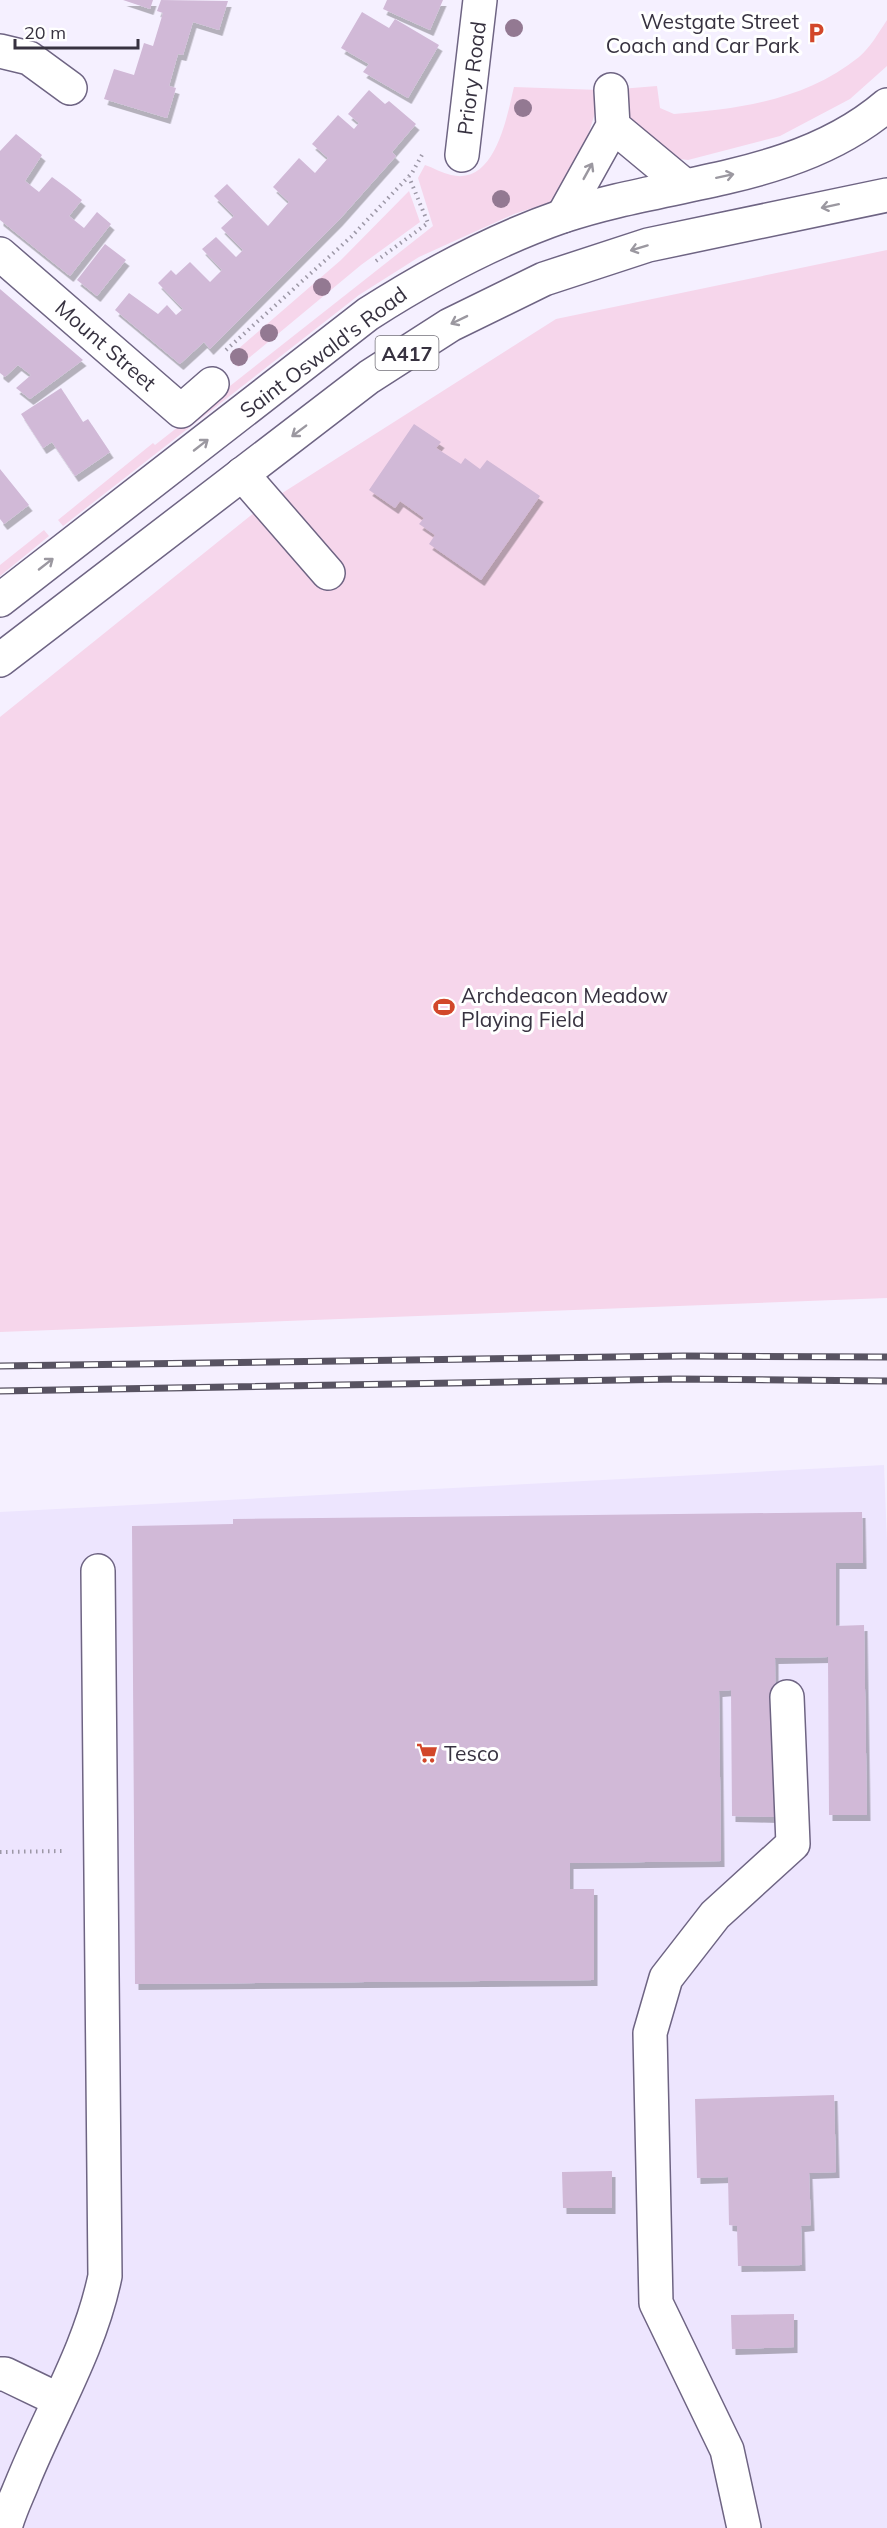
<svg xmlns="http://www.w3.org/2000/svg" width="887" height="2528" font-family="Mulish,sans-serif">
	<style>
		.built { fill: #ede5fe }
		.green { fill: #f6d6eb }
		.building { fill: #d1b9d7; filter: url(#shadow) }
		.lines { fill: none; stroke-linecap: round; stroke-linejoin: round }
		.minor-casing { stroke: #6e6483; stroke-width: 36 }
		.major-casing { stroke: #6e6483; stroke-width: 36 }
		.path { stroke: #9d98a7; stroke-width: 4; stroke-dasharray: 1.5 4.5; stroke-linecap: butt }
		.minor { stroke: #fff; stroke-width: 33 }
		.major { stroke: #fff; stroke-width: 33 }
		.rail-casing { stroke: #585362; stroke-width: 7 }
		.rail { stroke: #fff; stroke-width: 4.5; stroke-dasharray: 14; stroke-linecap: butt }
		.tree { fill: #937992 }
		.oneway { stroke: #9b98a0 }
		.labels { text-anchor: middle; dominant-baseline: central; stroke-width: 6; stroke-linejoin: round; paint-order: stroke }
		.shield { fill: #fff; stroke: #737079; stroke-width: 1.5 }
		.shield-label { font-size: 20px; font-weight: bold; fill: #373240 }
		.poi-label { font-size: 21px; fill: #373240; stroke: #fff; text-anchor: start }
		.street-label { font-size: 21px; fill: #373240; stroke: #fff }
	</style>
	<defs>
		<filter id="shadow"><feDropShadow dx="3.5" dy="6" stdDeviation="0" flood-color="#0004"/></filter>
	</defs>
	<rect width="100%" height="100%" fill="#f5f0ff"/>
	<path class="built" d="M884,1465L887,1540V2528H0V1512Z"/>
	<path class="green" d="M887,20V66L850,99L780,136L688,160L671,158L627,116L620,89L657,86L660,108L674,114C739,109 806,100 859,57C870,48 879,32 887,20Z
		M514,87L600,90C591,138 578,160 554,201L514,214L419,257L359,295L63,526L58,520L153,443L155,445L433,226L418,178L425,165C434,168 442,173 451,175C496,186 507,115 514,87Z
		M409,191L420,222L361,265L238,367L230,356L341,260Z
		M887,250V1298L0,1332V717L265,504L556,319Z
		M44,530L49,536L0,576V565Z"/>
	<path class="building" d="M123,0H153L150,9Z
		M161,0L228,1L219,30L193,22L183,55L178,54L169,86L176,88L167,118L104,99L114,69L134,75L144,43L153,46L163,13L157,11Z
		M387,0H443L430,30L383,9Z
		M362,12L389,28L395,19L439,45L408,98L363,72L369,64L341,48Z
		M369,90L385,104L389,101L416,124L392,152L396,156L339,220L210,349L204,342L180,364L115,310L129,293L158,314L167,305L176,315L183,309L158,283L171,270L176,275L190,262L210,282L222,270L202,249L216,237L236,257L243,250L221,228L234,216L214,196L227,184L268,226L289,202L273,187L299,158L315,173L328,158L312,144L338,115L354,129L359,123L348,114Z
		M16,134L42,155L25,181L39,192L52,177L67,188L82,200L69,216L84,228L97,212L111,224L70,276L0,220V151Z
		M105,244L126,260L97,296L77,280Z
		M0,289L83,360L30,399L16,388L31,375L18,365L5,377L0,373Z
		M61,388L83,422L88,419L110,452L75,476L52,442L43,448L21,414Z
		M414,424L441,442L436,448L461,464L465,458L480,469L487,460L540,496L481,580L429,544L435,535L419,524L424,518L400,501L395,508L369,490Z
		M0,469L29,505L4,524L0,519Z
		M862,1512L863,1563H836V1626L864,1625L867,1815H829L828,1657L775,1658L776,1817L732,1816L731,1690L719,1691L721,1861L570,1863V1889H594V1980L135,1984L132,1526L233,1524V1519Z
		M834,2095L836,2172L809,2173L811,2225L801,2226L802,2265L738,2266L737,2226L729,2225L728,2177L697,2178L695,2099Z
		M612,2171V2208H563L562,2172Z
		M794,2314V2347L732,2349L731,2315Z"/>
	<g class="lines">
		<defs>
			<path id="minor" d="M0,51L29,58L70,88
				M613,126L684,185
				M462,155L480,0
				M563,216L613,126L611,90
				M0,254L181,411L212,384
				M242,474L328,573
				M0,2374H5L59,2400
				M5,2528C9,2512 17,2496 23,2481C51,2412 90,2349 105,2276L98,1571
				M744,2528L727,2450L656,2303L650,2033L666,1978L715,1915L793,1844L787,1697"/>
			<path id="major" d="M0,600L368,314C429,275 494,240 563,216C670,180 797,182 887,105
				M0,660L369,377L450,325L544,279L648,245L887,195"/>
		</defs>
		<use href="#minor" class="minor-casing"/>
		<use href="#major" class="major-casing"/>
		<path class="path" d="M376,261L428,223L409,177
			M226,350L351,237L412,173L423,153
			M0,1852L62,1851"/>
		<use href="#minor" class="minor"/>
		<use href="#major" class="major"/>
		<defs>
			<path id="rail" d="M0,1366L683,1356L887,1357
				M0,1391L678,1379L887,1381"/>
		</defs>
		<use href="#rail" class="rail-casing"/>
		<use href="#rail" class="rail"/>
	</g>
	<g class="tree">
		<circle cx="514" cy="28" r="9"/>
		<circle cx="523" cy="108" r="9"/>
		<circle cx="501" cy="199" r="9"/>
		<circle cx="322" cy="287" r="9"/>
		<circle cx="269" cy="333" r="9"/>
		<circle cx="239" cy="357" r="9"/>
	</g>
	<defs><path id="oneway-shaft" d="M-6 0H5M1.5-3L5.5 0L1.5 3" fill="none" stroke-width="1.6" stroke-linecap="round" stroke-linejoin="round" transform="scale(1.5)"/></defs>
	<g class="oneway">
		<use href="#oneway-shaft" transform="translate(588 171) rotate(-61)"/>
		<use href="#oneway-shaft" transform="translate(725 176) rotate(-12)"/>
		<use href="#oneway-shaft" transform="translate(830 206) rotate(168)"/>
		<use href="#oneway-shaft" transform="translate(639 248) rotate(163)"/>
		<use href="#oneway-shaft" transform="translate(459 320) rotate(154)"/>
		<use href="#oneway-shaft" transform="translate(299 431) rotate(143)"/>
		<use href="#oneway-shaft" transform="translate(201 445) rotate(-38)"/>
		<use href="#oneway-shaft" transform="translate(46 564) rotate(-38)"/>
	</g>
	<defs>
		<symbol id="parking-bare" viewBox="-9 -9 18 18"><path d="M-3.5-5.5H1a3.5 3.5 0 0 1 0 7H-1V5.5H-3.5ZM-1-3.4V-.6H.8a1.4 1.4 0 0 0 0-2.8Z" fill="#d2472a" stroke="#fff" stroke-width="2.5" paint-order="stroke"/></symbol>
		<symbol id="stadium-bare" viewBox="-9 -9 18 18"><path d="M0-5a6.5 5 0 1 0 0 10a6.5 5 0 1 0 0-10ZM-3.5-1.8h7v3.6h-7Z" fill="#d2472a" stroke="#fff" stroke-width="2.5" paint-order="stroke"/></symbol>
		<symbol id="supermarket-bare" viewBox="-9 -9 18 18"><path d="M-6-5.5h2.5l.6 2H6L4.5 2H-2.5L-4.4-4H-6ZM-1.5 3.2a1.3 1.3 0 1 0 .1 0ZM3 3.2a1.3 1.3 0 1 0 .1 0Z" fill="#d2472a" stroke="#fff" stroke-width="2.5" paint-order="stroke"/></symbol>
	</defs>
	<g fill-rule="evenodd">
		<use href="#parking-bare" x="801" y="18" width="30" height="30"/>
		<use href="#stadium-bare" x="429" y="992" width="30" height="30"/>
		<use href="#supermarket-bare" x="412" y="1738" width="30" height="30"/>
	</g>
	<g class="labels">
		<rect class="shield" x="375.5" y="336" width="63" height="34" rx="4.5"/>
		<g class="shield-label">
			<text x="407" y="353">A417</text>
		</g>
		<g class="poi-label">
			<text x="799" y="21" text-anchor="end">Westgate Street<tspan x="799" dy="24">Coach and Car Park</tspan></text>
			<text x="461" y="995">Archdeacon Meadow<tspan x="461" dy="24">Playing Field</tspan></text>
			<text x="444" y="1753">Tesco</text>
		</g>
		<g class="street-label">
			<text transform="translate(471 78) rotate(-83)">Priory Road</text>
			<text transform="translate(106 345) rotate(41)">Mount Street</text>
			<text transform="translate(323 352) rotate(-37)">Saint Oswald's Road</text>
		</g>
	</g>
	<path d="M15 39v9h123v-9" fill="none" stroke="#373240" stroke-width="3"/>
	<text x="24" y="39" font-size="18" fill="#373240" stroke="#ffffff" stroke-width="4.5" paint-order="stroke">20 m</text>
</svg>
